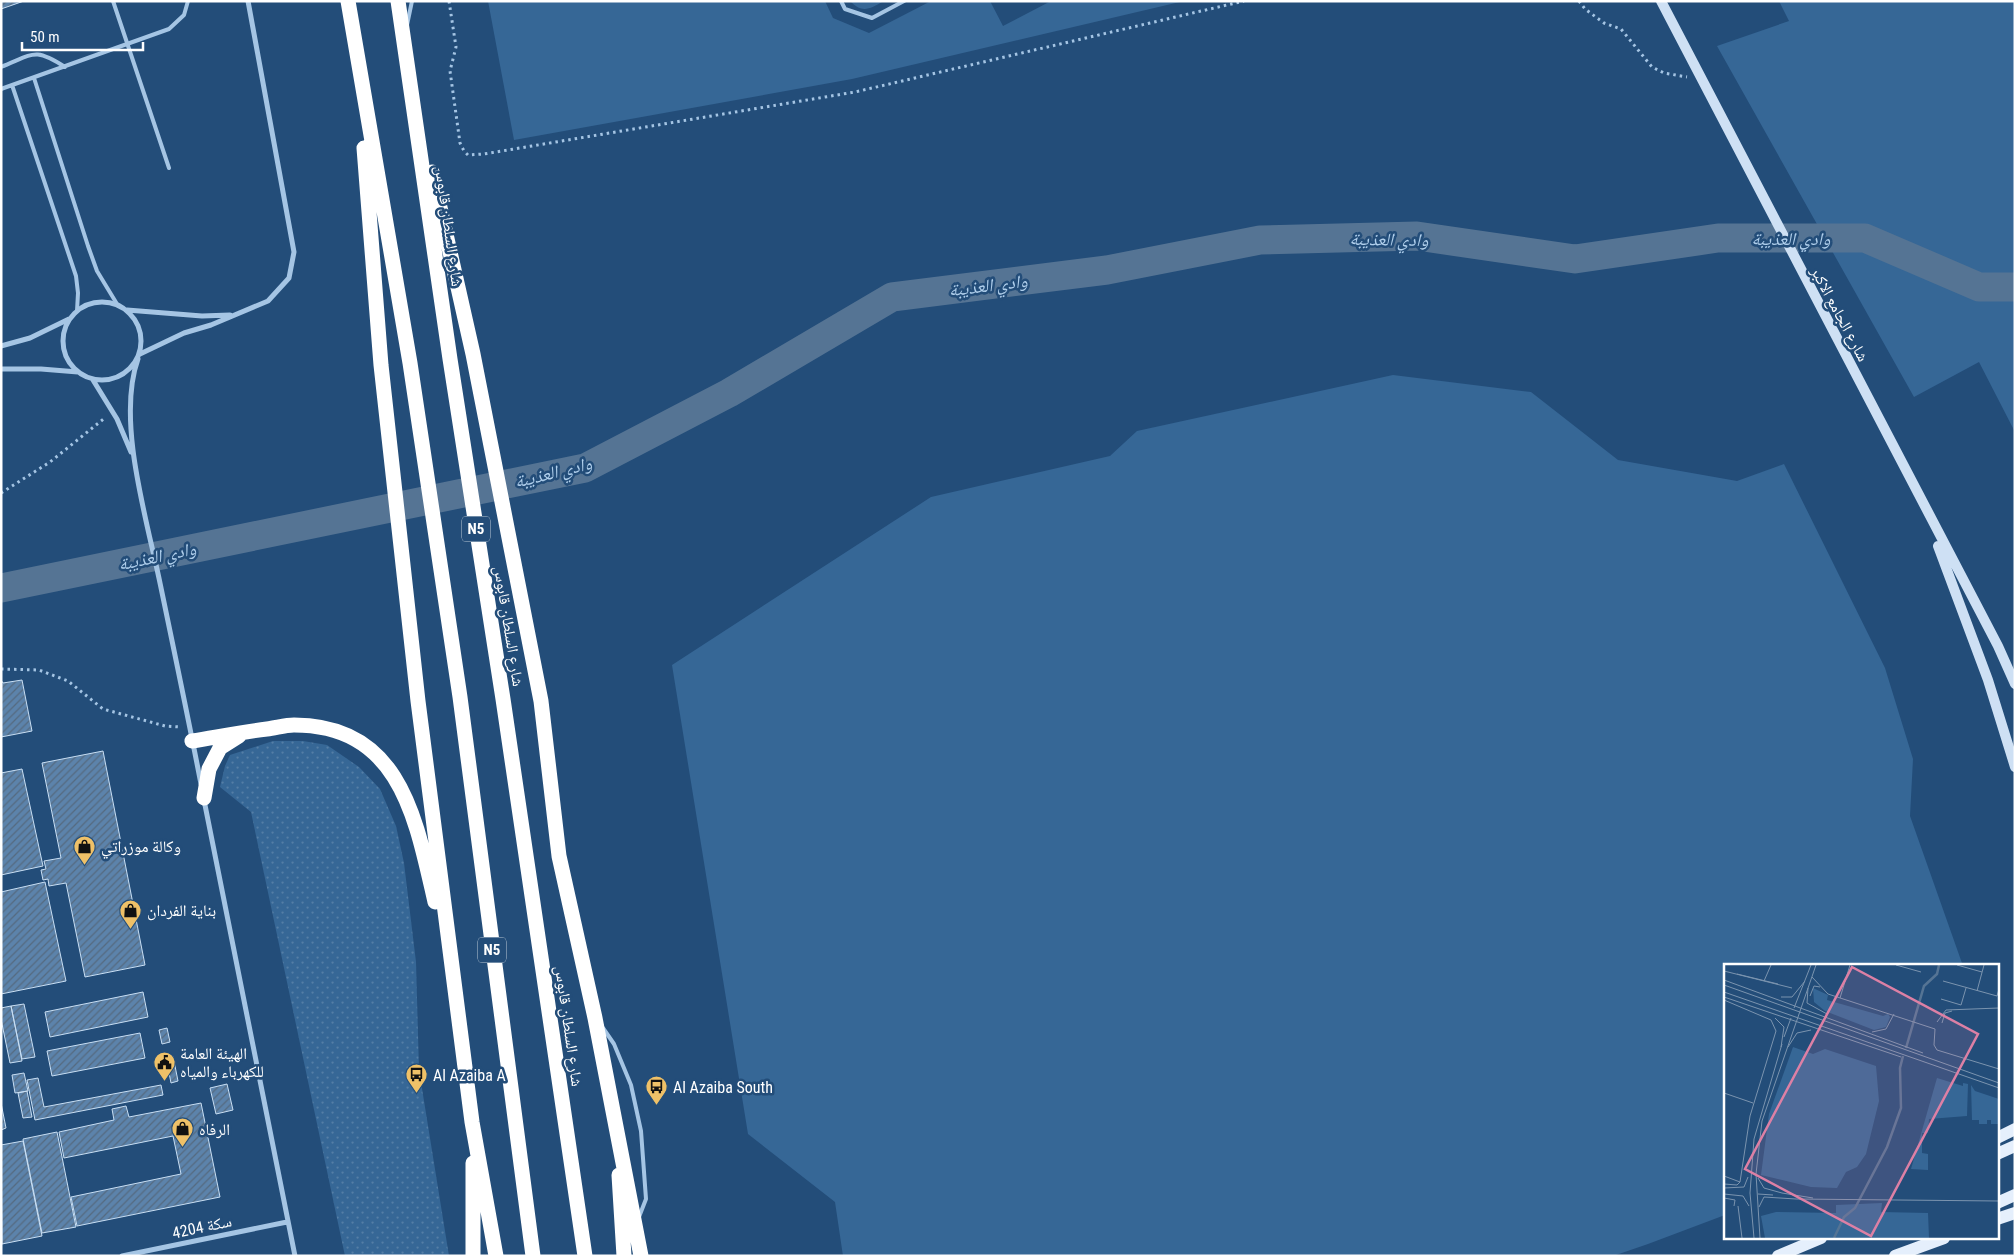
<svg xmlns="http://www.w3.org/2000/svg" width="2016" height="1257" font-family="'Roboto Condensed','Noto Naskh Arabic',sans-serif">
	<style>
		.green { fill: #366796 }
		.park { fill: url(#park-dots) }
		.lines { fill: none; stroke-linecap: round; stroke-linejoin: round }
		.river { stroke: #557494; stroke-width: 29 }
		.building { fill: url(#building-hatch); stroke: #c8def3 }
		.path { stroke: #a5c5e4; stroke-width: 3; stroke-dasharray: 2.5 4; stroke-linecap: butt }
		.lane { stroke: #a5c5e4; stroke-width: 4 }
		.street { stroke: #a5c5e4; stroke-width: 5 }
		.secondary { stroke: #cee0f4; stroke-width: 10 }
		.primary { stroke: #e5effc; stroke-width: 12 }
		.highway { stroke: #fff; stroke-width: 15 }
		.labels { text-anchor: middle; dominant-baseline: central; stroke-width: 5; stroke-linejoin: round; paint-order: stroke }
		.shield { fill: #234d79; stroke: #bdcad7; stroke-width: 1 }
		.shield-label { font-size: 15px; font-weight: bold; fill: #fff }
		.street-label { font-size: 16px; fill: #fff; stroke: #234d79 }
		.poi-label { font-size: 16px; fill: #fff; stroke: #234d79; text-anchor: start }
		.water-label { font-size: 18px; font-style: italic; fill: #b0cfec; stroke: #234d79 }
		.inset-river { fill: none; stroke: #557494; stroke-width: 2.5 }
		.inset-road { fill: none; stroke: #7b94af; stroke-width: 1 }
		.view { fill: #dd80a5; fill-opacity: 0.15; stroke: #dd80a5; stroke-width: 2.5 }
		.inset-edge { fill: none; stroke: #fff; stroke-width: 2.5 }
	</style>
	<defs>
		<pattern id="park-dots" width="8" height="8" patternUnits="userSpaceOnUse" patternTransform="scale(1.25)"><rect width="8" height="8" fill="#366796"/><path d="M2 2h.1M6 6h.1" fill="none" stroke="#547ea6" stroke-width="1.8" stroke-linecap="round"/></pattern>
		<pattern id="building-hatch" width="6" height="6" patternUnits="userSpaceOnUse" patternTransform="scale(1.25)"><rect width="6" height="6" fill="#5c83ab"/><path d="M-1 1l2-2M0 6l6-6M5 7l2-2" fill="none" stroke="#556a80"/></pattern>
	</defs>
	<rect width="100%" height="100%" fill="#234d79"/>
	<path class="green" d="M488,1H825L833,18L869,33L931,1H990L1003,26L1051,1H1184L852,79L514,140Z
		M850,1H884C869,9 863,14 850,1Z
		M1779,1H2015V432L1979,362L1914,397L1717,46L1789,21Z
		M1393,375L1531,392L1618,460L1737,481L1784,464L1885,668L1913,759L1910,816L1963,966H1725V1215L1648,1244L1613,1256H843L835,1202L748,1134L672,665L931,497L1110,456L1137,431Z"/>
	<path class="park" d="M273,741H303L327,745L359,767L380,789L396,826L404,863L416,962L419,1070L449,1256H345L251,812L220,787L225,766L230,755Z"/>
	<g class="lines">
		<path class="river" d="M1,588L585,468L729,393L892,297L1107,270L1260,240L1417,236L1575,259L1718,238H1865L1979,287H2015"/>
	</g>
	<path class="building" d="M1,1H24L1,9Z
		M1,680L3,683L22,680L32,731L1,737Z
		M103,751L145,965L85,977L66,883L49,886L48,879L43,880L41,870L46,869L44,861L61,858L42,763Z
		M22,769L43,866L1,875V773Z
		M45,882L66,981L1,994V892Z
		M143,992L148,1017L50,1037L45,1012Z
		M24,1004L35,1057L22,1059L11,1006Z
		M11,1006L22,1061L10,1063L1,1019V1008Z
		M167,1028L170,1042L162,1044L159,1030Z
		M140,1033L145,1058L52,1076L47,1051Z
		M173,1056L178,1081L171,1083L166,1057Z
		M24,1073L28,1091L15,1093L12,1075Z
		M38,1078L44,1107L161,1085L163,1095L35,1120L27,1080Z
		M227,1084L233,1110L216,1114L210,1088Z
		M27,1091L32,1117L23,1118L18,1093Z
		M1,1103L6,1128L1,1130Z
		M201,1103L220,1197L77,1226L71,1197L181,1174L173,1136L64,1158L59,1132L114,1120L112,1109L126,1106L129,1117Z
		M57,1132L76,1227L42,1233L23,1139Z
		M23,1141L42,1236L2,1244L1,1145Z"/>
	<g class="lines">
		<path class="path" d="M449,1L456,47L450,71L460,143L464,151L468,155L484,154L855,92L1244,1
			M1579,1L1585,9L1604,23L1621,29L1652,67L1664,73L1687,77
			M1,493L50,462L106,417
			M1,669L39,670L68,681L103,709L165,726L181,727"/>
		<path class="lane" d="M113,1L169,168
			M841,1L845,9L872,18L904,1
			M407,25L412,1
			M1,67C34,54 34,47 65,67
			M34,78L88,246L97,271L117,304
			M12,85L76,276L78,293L77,311
			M1,89L169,29L184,15L188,1
			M603,1028L614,1044L631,1085L641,1131L646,1199L639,1217"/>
		<path class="street" d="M63 341a39 39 0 1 1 78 0a39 39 0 1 1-78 0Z
			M127,310L202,316L230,315
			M1,346L30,338L69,319
			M140,354L184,333L211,325L268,301L289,278L294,252L248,1
			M138,359C116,420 147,520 160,583C174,650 188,717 201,784
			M1,369H41L78,372
			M93,380L117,419L131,452
			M204,800L295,1256
			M122,1256L287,1222"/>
		<path class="secondary" d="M1661,1L1998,646L2015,684
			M1938,546L1988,680L2015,767"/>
		<path class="primary" d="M1997,1138L2015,1129
			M1997,1154L2015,1146
			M1997,1203L2015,1195
			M1997,1219L2015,1213
			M1778,1256L1821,1238
			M1895,1256L1944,1238"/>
		<path class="highway" d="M348,1L410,363L460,697L533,1256
			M398,1L450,359L503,699L585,1256
			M364,148L381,365L418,701L472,1122L496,1256
			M432,172L473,354L541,701L559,856L595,1018L641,1256
			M192,741C217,737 242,732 267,729C276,728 285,725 294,725C401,725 416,820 435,902
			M204,798L209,769L220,748L239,736
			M473,1163V1256
			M619,1175L624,1256"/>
	</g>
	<defs>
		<symbol id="shop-pin" viewBox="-11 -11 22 30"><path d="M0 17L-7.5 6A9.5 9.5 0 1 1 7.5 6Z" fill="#efc168" stroke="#234d79"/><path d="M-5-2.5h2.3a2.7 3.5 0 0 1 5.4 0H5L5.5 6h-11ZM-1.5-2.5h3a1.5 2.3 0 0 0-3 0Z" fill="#111"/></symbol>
		<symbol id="civic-pin" viewBox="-11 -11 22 30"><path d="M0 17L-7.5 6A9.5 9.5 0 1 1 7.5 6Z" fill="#efc168" stroke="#234d79"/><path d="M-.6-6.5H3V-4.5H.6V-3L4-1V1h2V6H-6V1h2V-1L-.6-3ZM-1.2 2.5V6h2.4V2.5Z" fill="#111"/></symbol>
		<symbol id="bus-pin" viewBox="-11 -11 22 30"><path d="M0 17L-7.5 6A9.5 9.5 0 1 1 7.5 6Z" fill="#efc168" stroke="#234d79"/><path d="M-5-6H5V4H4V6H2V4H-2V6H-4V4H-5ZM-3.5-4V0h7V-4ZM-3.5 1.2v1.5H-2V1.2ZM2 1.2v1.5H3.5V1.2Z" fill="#111"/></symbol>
	</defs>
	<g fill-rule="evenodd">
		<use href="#shop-pin" x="72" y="834" width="25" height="34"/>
		<use href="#shop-pin" x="118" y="898" width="25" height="34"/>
		<use href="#civic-pin" x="152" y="1050" width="25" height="34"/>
		<use href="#bus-pin" x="404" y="1062" width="25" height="34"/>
		<use href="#bus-pin" x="644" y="1074" width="25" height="34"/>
		<use href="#shop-pin" x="170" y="1116" width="25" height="34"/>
	</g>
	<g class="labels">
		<g class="shield">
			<rect x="462" y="516.5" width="28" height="25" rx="4"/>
			<rect x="478" y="937.5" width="28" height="25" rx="4"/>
		</g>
		<g class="shield-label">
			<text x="476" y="529">N5</text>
			<text x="492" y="950">N5</text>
		</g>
		<g class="street-label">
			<text transform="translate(449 226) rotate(82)">شارع السلطان قابوس</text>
			<text transform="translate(1840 314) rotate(62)">شارع الجامع الاكبر</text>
			<text transform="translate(509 626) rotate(81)">شارع السلطان قابوس</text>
			<text transform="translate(569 1026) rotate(82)">شارع السلطان قابوس</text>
			<text transform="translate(202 1227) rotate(-12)">سكة 4204</text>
		</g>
		<g class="poi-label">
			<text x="101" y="846">وكالة موزراتي</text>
			<text x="147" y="910">بناية الفردان</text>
			<text x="180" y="1053">الهيئة العامة<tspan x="180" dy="18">للكهرباء والمياه</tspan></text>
			<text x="433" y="1075">Al Azaiba A</text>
			<text x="673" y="1087">Al Azaiba South</text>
			<text x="199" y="1129">الرفاه</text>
		</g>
		<g class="water-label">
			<text x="1791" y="238">وادي العذيبة</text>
			<text transform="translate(1389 239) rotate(1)">وادي العذيبة</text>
			<text transform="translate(988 285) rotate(-7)">وادي العذيبة</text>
			<text transform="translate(553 472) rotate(-14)">وادي العذيبة</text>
			<text transform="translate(157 556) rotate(-12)">وادي العذيبة</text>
		</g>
	</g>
	<g transform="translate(1724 964)">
		<rect width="275" height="275" fill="#234d79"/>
		<path d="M69,83L89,90L101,85L152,102L155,137L142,190L133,203L122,208L113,224L87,223L37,211L45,150ZM213,114L239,122V119L244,120L243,152L205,155L204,169H198V189L204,190V206L187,205ZM247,121L251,127L275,135V160H267V156H263V160H255V156H248ZM158,239L157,248L204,249L205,274H41L37,252L52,248L112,249V241Z" fill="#366796"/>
		<path d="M89,24L104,31L103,36L159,52L164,50L166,53L162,63L150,66L101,47L90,38Z" fill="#366796"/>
		<path class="inset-river" d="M182,84L200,22L213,10L215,1M110,274L120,253L131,244L163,183L177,144L176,104L179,92"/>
		<path class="inset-road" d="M172,1L197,8M233,1L258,8M0,7L68,24M13,10L54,20M88,13L104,30L211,65M0,16L199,89M40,17L47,1M219,17L273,32L275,25M0,21L275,119M84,24L83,39L103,50M253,27L260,1M0,28L275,124M86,32L90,22L96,23M0,33L177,93M57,33H68L81,17M116,34L126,1M217,35L237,41L242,24M0,36L47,56L52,67L26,152L16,218L13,221L0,220M70,44L87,1M51,54L60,63L57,83M213,58L222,46L275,44M218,59L221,49L228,47M211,65L210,81L213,86L275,105M148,68L162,65L170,50M60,73L67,54M64,83L73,69L87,66M0,129L29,139M0,212L16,218M34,214L40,224L58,229M0,224L20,223L24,213M58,229L89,234M0,230L19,232L25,242M34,230L49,231M0,234L11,236L10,242M72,235L275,237M14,242L18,274M35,243L40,233L72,235M30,274L26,229L30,175L58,80M36,274L32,210L38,157L92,1"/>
		<path class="view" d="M128,3L254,70L147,272L21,205Z"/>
		<rect width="275" height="275" class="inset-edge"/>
	</g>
	<rect width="2016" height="1257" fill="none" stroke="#ffffff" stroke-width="5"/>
	<path d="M22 42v8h121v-8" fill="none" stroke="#ffffff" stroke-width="2.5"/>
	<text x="30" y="42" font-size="15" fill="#ffffff" stroke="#234d79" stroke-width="4" paint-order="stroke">50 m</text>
</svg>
